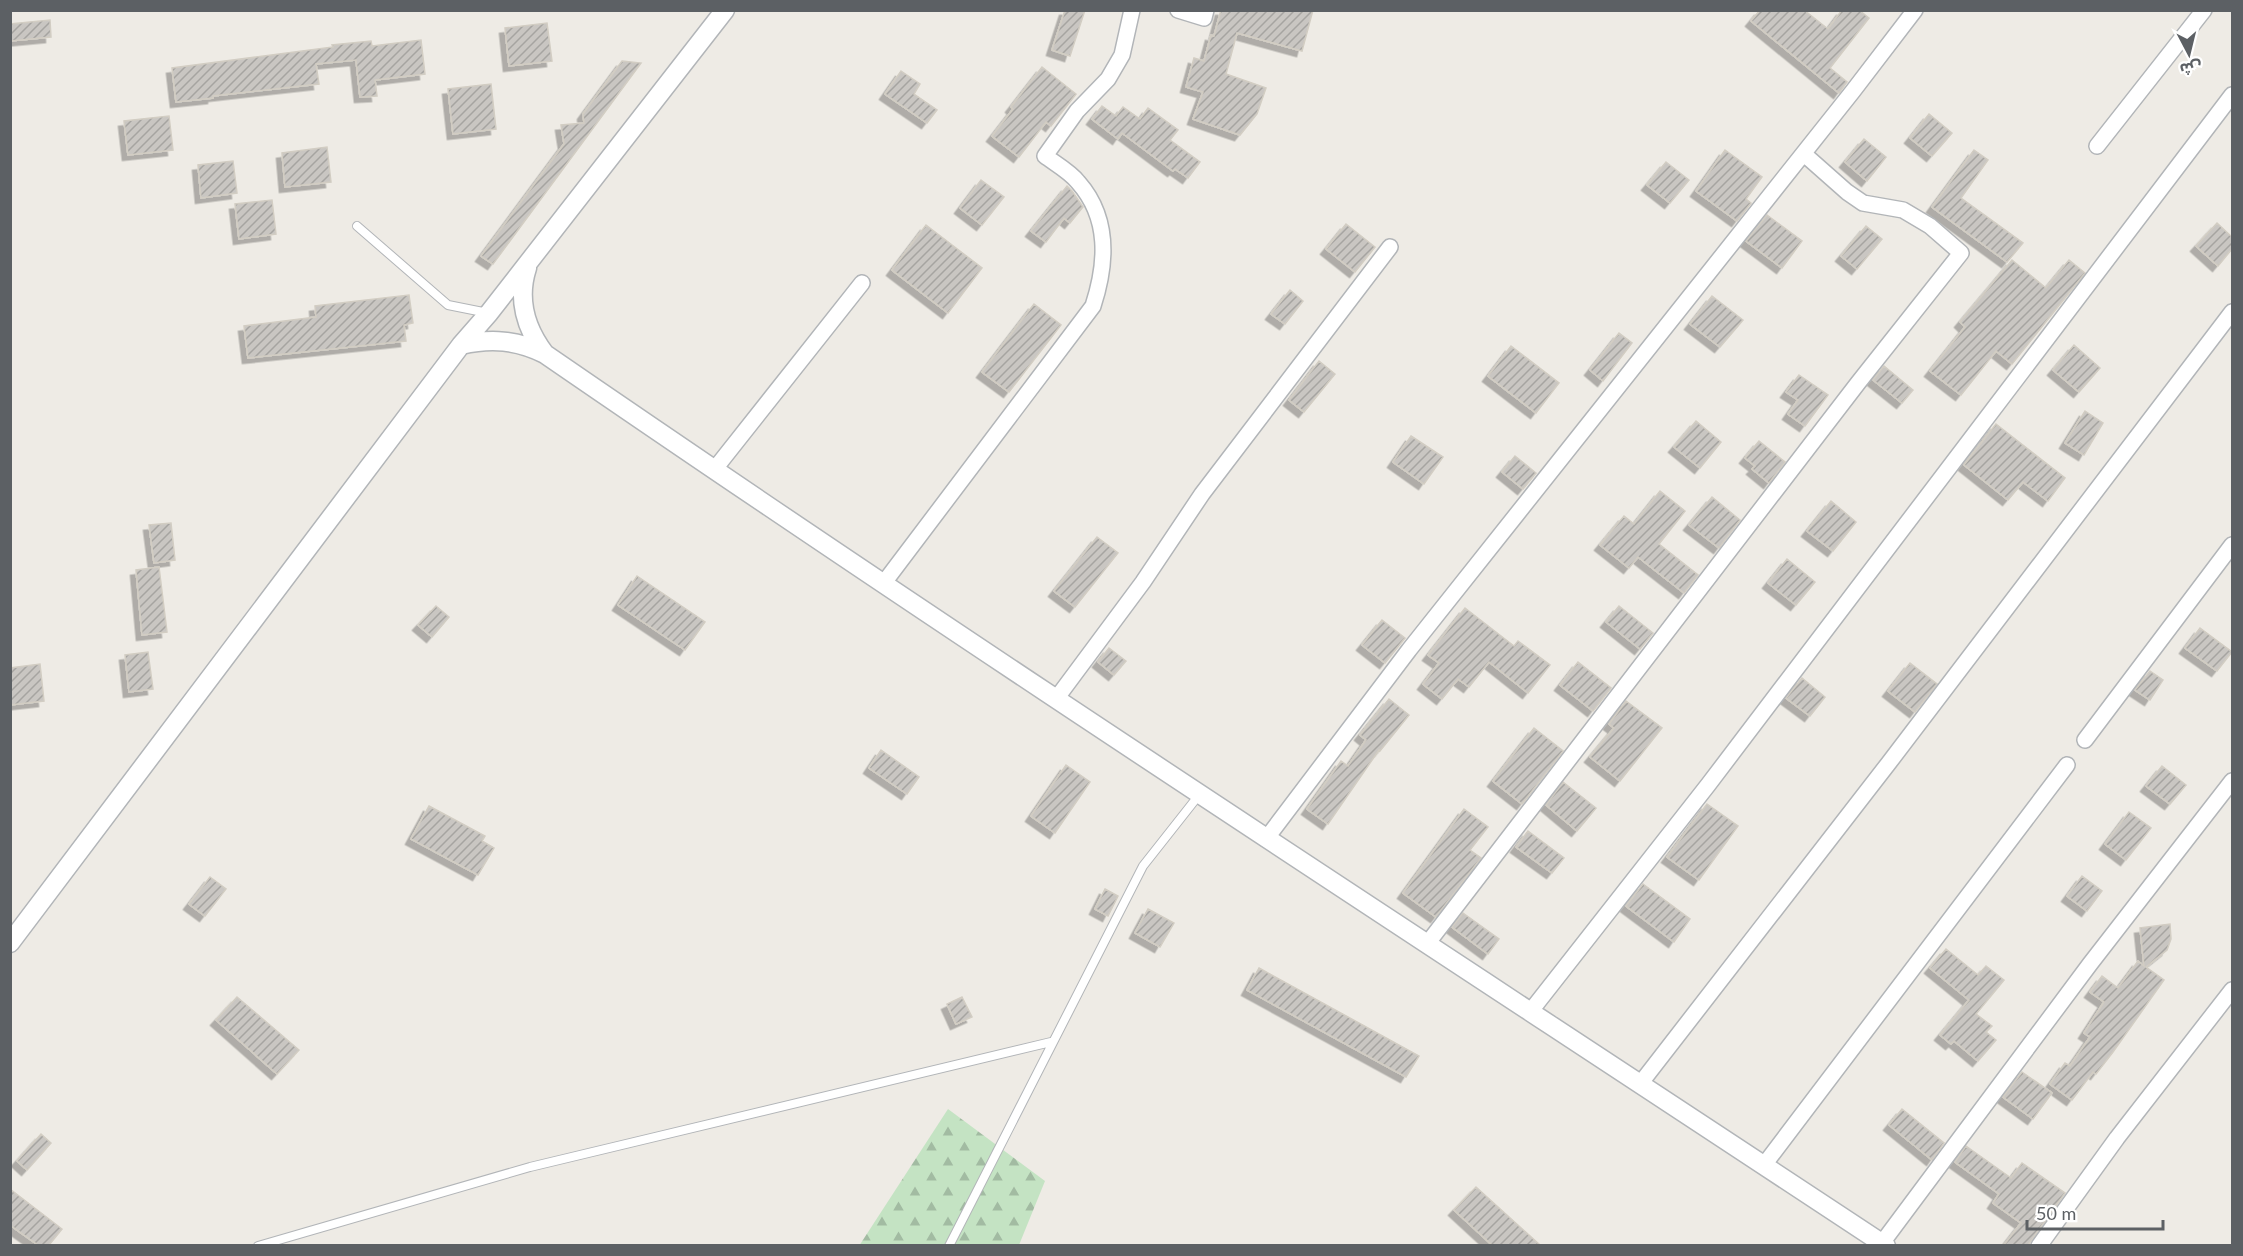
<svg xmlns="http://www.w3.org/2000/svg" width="2243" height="1256" font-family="Lato,'Noto Sans Arabic',sans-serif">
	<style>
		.forest { fill: url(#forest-firs) }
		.building { fill: url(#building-hatch); stroke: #d2cdc3; stroke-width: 1.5; filter: url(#shadow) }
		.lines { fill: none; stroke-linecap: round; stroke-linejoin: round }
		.service-casing { stroke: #b2b5b8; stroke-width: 10 }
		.minor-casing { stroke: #b2b5b8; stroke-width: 18 }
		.tertiary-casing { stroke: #b2b5b8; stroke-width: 21 }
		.service { stroke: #fff; stroke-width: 8 }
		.minor { stroke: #fff; stroke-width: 15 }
		.tertiary { stroke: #fff; stroke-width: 18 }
	</style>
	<defs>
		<pattern id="forest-firs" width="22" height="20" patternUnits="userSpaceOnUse" patternTransform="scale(1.5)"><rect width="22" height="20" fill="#c4e3c3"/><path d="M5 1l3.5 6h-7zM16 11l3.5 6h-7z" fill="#a2bba2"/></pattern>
		<pattern id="building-hatch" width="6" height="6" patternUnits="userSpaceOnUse" patternTransform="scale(1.5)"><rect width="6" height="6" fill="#c9c6c2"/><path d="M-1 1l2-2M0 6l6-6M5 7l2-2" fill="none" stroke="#a6a4a1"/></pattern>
		<filter id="shadow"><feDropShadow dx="-5.5" dy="5.5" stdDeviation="0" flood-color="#0004"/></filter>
	</defs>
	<rect width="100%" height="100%" fill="#eeebe5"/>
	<path class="forest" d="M948,1109L1045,1181L1019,1245L859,1246Z"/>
	<path class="building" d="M1065,10H1085L1070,56L1052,50Z
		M1221,10H1313L1302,51L1237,33L1226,74L1266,88L1257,114L1240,135L1193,119L1203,92L1186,87L1194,58L1204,61L1211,35L1214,36Z
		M1760,10H1804L1828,29L1842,10H1859L1869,18L1830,68L1847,82L1839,93L1751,21Z
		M50,20L51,37L10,41V24Z
		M547,23L552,61L509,66L505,28Z
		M421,40L425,74L375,80L377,96L360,97L356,60L316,64L319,84L213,96V98L176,102L172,68L333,47L332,45L371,41L372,46Z
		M622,61L641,63L493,264L481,256L564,144L561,125L584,123L583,114Z
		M1042,67L1076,94L1051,126L1046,122L1019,157L992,136L1013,109L1011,107Z
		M901,71L920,84L914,94L937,110L927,123L885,94Z
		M491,84L496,129L453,134L448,89Z
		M1102,106L1116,116L1123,107L1140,119L1148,108L1178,130L1170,140L1200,162L1188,178L1175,169L1173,171L1122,133L1118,139L1092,119Z
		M1929,114L1952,133L1932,156L1910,138Z
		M169,116L173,150L128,155L124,121Z
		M1864,139L1886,157L1867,181L1845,162Z
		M327,147L331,182L285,187L282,153Z
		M1725,150L1762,177L1746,199L1751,203L1737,221L1696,191Z
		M1974,150L1988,160L1961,198L2023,243L2007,262L1932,207Z
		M233,161L237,193L201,198L198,165Z
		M1666,162L1689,180L1670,203L1647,185Z
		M981,180L1004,197L982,225L960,208Z
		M1067,186L1072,191L1083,207L1070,223L1064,218L1046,242L1031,231Z
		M272,200L276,234L239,239L235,204Z
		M1767,215L1802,241L1782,268L1746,241Z
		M2217,223L2232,237V249L2218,266L2196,246Z
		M1346,224L1375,247L1355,272L1326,249Z
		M926,225L982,268L948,313L892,270Z
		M1866,226L1882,239L1857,269L1841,256Z
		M2012,260L2046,288L2069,260L2085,273L2012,364L1996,351L1961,395L1930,371L1965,327L1960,322Z
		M1290,290L1303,301L1285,324L1271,314Z
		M409,295L413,323L404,325L406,341L248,358L244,326L316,317L315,306Z
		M1712,296L1743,320L1720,347L1690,324Z
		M1034,304L1061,325L1009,392L982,372Z
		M1619,333L1632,343L1603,381L1590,370Z
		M2074,345L2100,368L2079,392L2053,370Z
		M1511,346L1559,383L1536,413L1488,376Z
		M1319,361L1335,374L1304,412L1289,400Z
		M1884,366L1913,390L1902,403L1873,380Z
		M1799,375L1828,395L1805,426L1788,414L1798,400L1786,392Z
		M2085,411L2103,423L2084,455L2065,443Z
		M1696,421L1721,442L1700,468L1674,447Z
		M1996,424L2065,478L2048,501L2023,482L2008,500L1964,465Z
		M1411,436L1443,457L1424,484L1393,462Z
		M1759,441L1785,462L1769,483L1752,469L1755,466L1745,458Z
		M1515,456L1536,473L1523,489L1502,472Z
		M1660,491L1685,511L1659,544L1698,575L1684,593L1638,557L1629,568L1600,545L1624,516L1634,524Z
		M1712,497L1740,520L1719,548L1689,525Z
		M1831,501L1856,522L1833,551L1807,531Z
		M171,523L175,560L154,563L149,525Z
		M1097,537L1118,553L1075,607L1054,591Z
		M1787,559L1815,582L1796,605L1768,583Z
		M159,567L167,632L142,635L136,570Z
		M637,576L705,622L685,650L618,605Z
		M436,606L449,617L432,637L418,625Z
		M1619,606L1653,633L1640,649L1606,622Z
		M1465,608L1514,646L1518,641L1550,665L1528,693L1489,662L1469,687L1458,679L1442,699L1423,684L1439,663L1428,655Z
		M1382,620L1405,638L1385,663L1362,645Z
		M2200,628L2232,652L2217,671L2185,648Z
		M1109,648L1126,661L1114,675L1098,662Z
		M148,652L153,689L129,692L125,655Z
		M1578,662L1611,688L1593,711L1560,685Z
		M1910,663L1937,684L1915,712L1888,691Z
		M40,664L44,701L10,705V668Z
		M2150,671L2163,680L2150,700L2135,690Z
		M1802,678L1825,697L1810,716L1786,698Z
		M1389,699L1409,715L1380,751L1379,750L1328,824L1307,809L1341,761L1348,766L1366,740L1360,735Z
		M1626,701L1662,728L1620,781L1590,757L1614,728L1609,724Z
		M1534,728L1563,751L1522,804L1493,781Z
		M881,750L919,777L907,794L869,768Z
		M1066,765L1090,782L1055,833L1031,816Z
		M2162,766L2186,785L2170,804L2146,786Z
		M1563,782L1596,808L1577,831L1546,805Z
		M1707,804L1738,826L1699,880L1667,857Z
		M429,806L485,836L482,841L494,848L478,875L411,839Z
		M1464,809L1488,827L1470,850L1481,858L1436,917L1403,893Z
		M2129,812L2151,828L2126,860L2105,844Z
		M1528,831L1564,858L1552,873L1516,847Z
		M2082,876L2102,891L2087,911L2067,896Z
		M210,877L226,889L205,916L189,904Z
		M1643,884L1690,919L1674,942L1626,906Z
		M1105,889L1118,896L1108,916L1095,909Z
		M1148,909L1174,923L1160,947L1135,933Z
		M1463,913L1499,939L1488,954L1452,927Z
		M2170,924L2171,939L2167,950L2146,967L2164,980L2113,1052L2096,1074L2093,1072L2072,1100L2050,1084L2065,1063L2070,1066L2090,1037L2084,1033L2104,1002L2090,992L2102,976L2118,988L2138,961L2144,966L2140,928Z
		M1946,949L1978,975L1986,966L2004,980L1976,1014L1992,1026L1986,1032L1996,1040L1978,1061L1954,1041L1951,1044L1940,1035L1969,1000L1930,968Z
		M1259,968L1419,1056L1406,1077L1247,990Z
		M237,997L299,1050L277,1074L216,1020Z
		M962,997L972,1017L956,1024L947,1004Z
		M2022,1072L2052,1093L2033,1119L2003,1097Z
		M1902,1109L1944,1143L1932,1160L1889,1125Z
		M41,1134L51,1143L27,1170L17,1161Z
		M1966,1146L2011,1178L2022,1163L2065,1193L2028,1245H2004L2021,1223L1993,1203L1999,1194L1955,1162Z
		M1476,1187L1540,1245H1492L1454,1210Z
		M10,1189L62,1229L49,1245H38L10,1225Z"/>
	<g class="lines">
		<defs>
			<path id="service" d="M357,226L448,305L488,313
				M258,1246L530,1167L1051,1042
				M949,1246L1143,866L1199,795"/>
			<path id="minor" d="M1178,10L1204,18L1206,10
				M2097,146L2204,10
				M714,470L862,283
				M883,584L1093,306C1107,263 1110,218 1078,182C1070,172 1056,164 1045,156L1077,111L1108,79L1122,55L1132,10
				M1056,699L1143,582L1202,494L1390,247
				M2085,740L2232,545
				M1266,839L1409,650L1853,91L1915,10
				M1427,944L1858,383L1961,253L1930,226L1903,210L1863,203L1847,192L1804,154
				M1530,1012L1708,785L2232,95
				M1640,1084L1888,764L2232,312
				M1764,1165L2067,765
				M1882,1243L2090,964L2232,781
				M2039,1246L2117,1138L2232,990"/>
			<path id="tertiary" d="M527,268C517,299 526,329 545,354
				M461,345C491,338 517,340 545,354C987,658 1438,950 1886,1246
				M10,943L461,345L489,313L725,10"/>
		</defs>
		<use href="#service" class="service-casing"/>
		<use href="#minor" class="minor-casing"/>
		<use href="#tertiary" class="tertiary-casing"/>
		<use href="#service" class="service"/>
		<use href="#minor" class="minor"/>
		<use href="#tertiary" class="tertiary"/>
	</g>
	<rect width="2243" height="1256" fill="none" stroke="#5c6064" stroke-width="24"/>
	<g transform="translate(2189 54) rotate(173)" stroke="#ffffff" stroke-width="4.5" paint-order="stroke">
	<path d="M0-4.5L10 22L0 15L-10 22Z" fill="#5c6064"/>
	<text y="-9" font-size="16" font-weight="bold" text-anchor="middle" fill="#5c6064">ش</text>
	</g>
	<path d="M2027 1220v9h136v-9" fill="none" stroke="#5c6064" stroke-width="3"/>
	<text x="2036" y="1220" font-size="18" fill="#5c6064" stroke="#ffffff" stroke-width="4.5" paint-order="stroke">50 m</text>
</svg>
